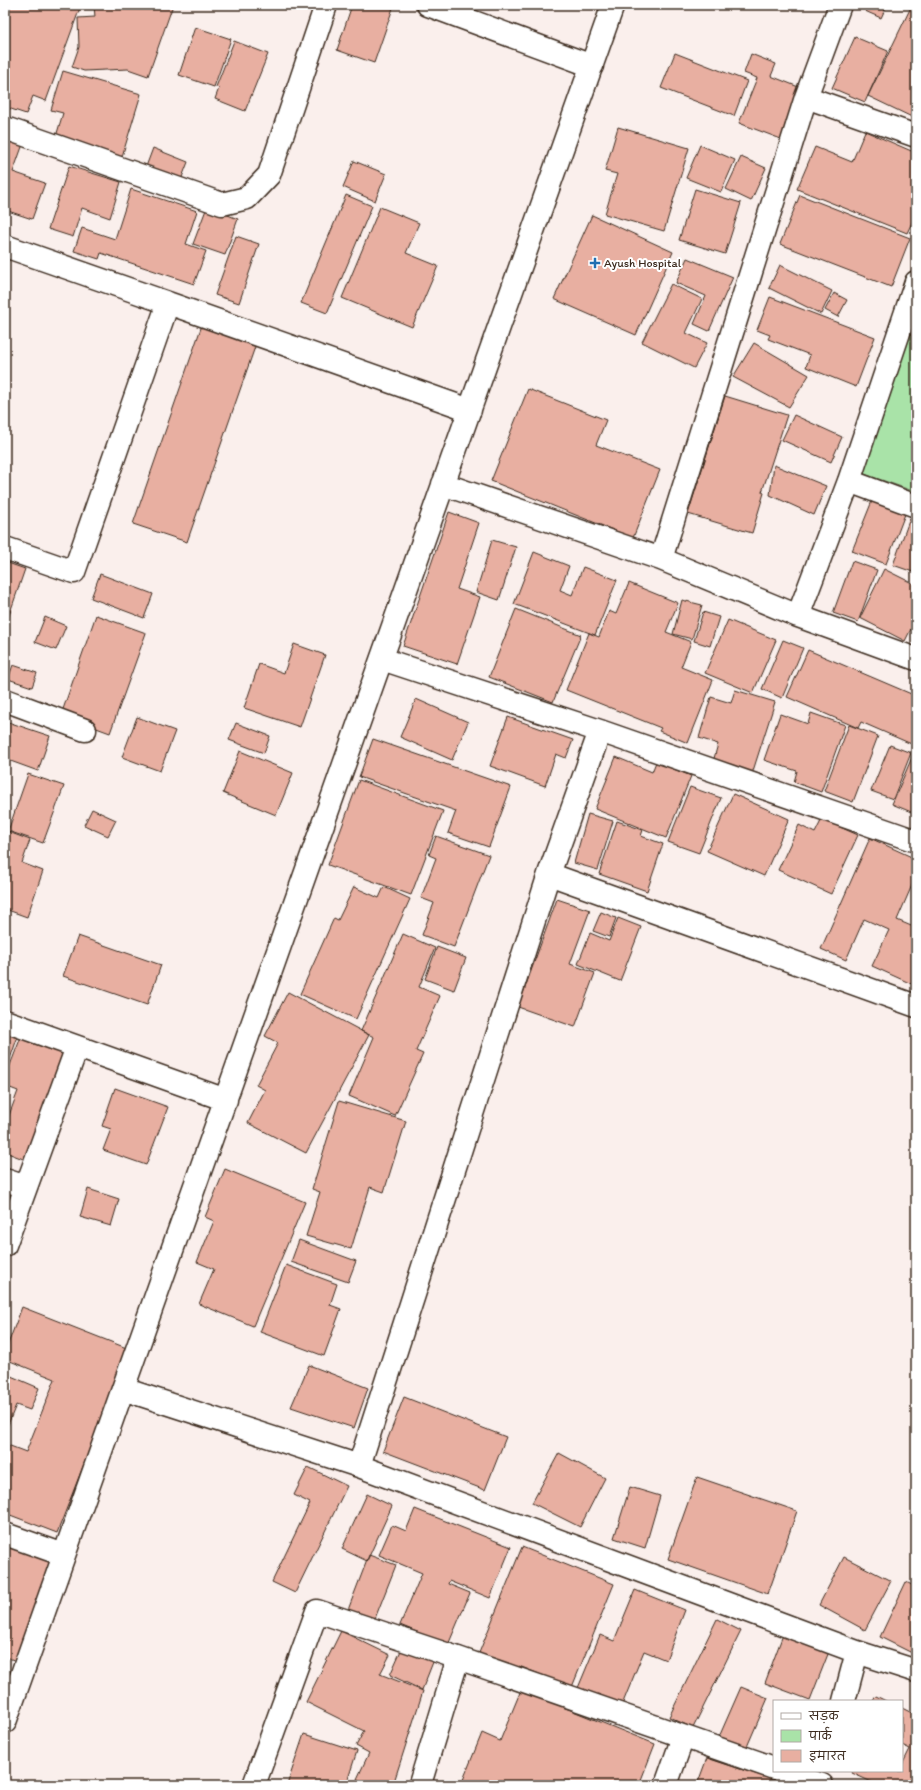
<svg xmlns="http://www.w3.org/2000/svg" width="921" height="1790" font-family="Itim,'Playpen Sans Deva',sans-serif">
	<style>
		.green { fill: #a9e3a8; stroke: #728663 }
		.building { fill: #e8afa1; stroke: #3b2a1e }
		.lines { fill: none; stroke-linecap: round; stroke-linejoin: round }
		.street-casing { stroke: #3b2a1e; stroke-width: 25 }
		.street { stroke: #fff; stroke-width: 22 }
		.poi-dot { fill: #1f6fb2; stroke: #fff; stroke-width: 1.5 }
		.labels { text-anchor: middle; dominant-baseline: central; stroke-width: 4; stroke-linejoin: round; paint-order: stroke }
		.poi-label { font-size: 12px; fill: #3b2a1e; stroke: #fff; text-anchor: start }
	</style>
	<rect width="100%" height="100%" fill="#faefec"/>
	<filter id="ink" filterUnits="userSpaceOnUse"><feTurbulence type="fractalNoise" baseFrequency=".025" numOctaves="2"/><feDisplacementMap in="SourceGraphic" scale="8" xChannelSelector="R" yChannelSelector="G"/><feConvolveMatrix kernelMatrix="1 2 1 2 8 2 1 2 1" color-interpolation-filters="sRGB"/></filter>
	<g filter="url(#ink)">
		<path class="green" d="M916,312V492L859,472Z"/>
		<path class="building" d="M5,5H81L46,101L33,96L26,114L5,107Z
			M94,5H173L148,76L128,69L84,71L72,67L79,47L78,18L95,17Z
			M352,5H383L393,8L374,63L337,50Z
			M868,5H887L881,18L865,11Z
			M912,5H916V119L868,96Z
			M195,27L231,39L214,87L179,75Z
			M855,37L888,51L865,102L832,88Z
			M234,41L268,54L245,111L215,99L219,88L216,87Z
			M675,53L747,81L734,116L661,88Z
			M751,54L776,64L771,76L801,88L781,139L739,123L757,78L744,73Z
			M63,71L141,94L120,163L55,140L63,113L51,110Z
			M618,127L689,148L664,231L605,214L617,174L605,171Z
			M865,131L916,153V214L907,233L797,189L815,147L852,162Z
			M5,137L23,144L13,172L45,183L32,219L5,210V185L9,175L5,174Z
			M700,145L735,160L721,192L686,178Z
			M153,148L188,162L179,185L144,172Z
			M741,157L766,168L751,201L726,189Z
			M354,161L386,174L375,201L343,187Z
			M69,166L121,182L110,218L82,208L73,237L48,229Z
			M131,189L197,211L186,244L206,251L194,284L101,253L99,259L74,251L82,228L115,239Z
			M695,189L741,203L725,254L679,240Z
			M346,195L372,206L327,313L301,303Z
			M800,195L910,238L891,287L780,244Z
			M207,207L238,219L225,255L193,244Z
			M380,207L419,223L406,253L438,266L412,327L342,298Z
			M592,215L673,252L636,335L554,299Z
			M236,236L259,244L239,303L215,295Z
			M687,258L733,277L709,331L694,324L706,296L676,283Z
			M780,265L832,291L821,314L769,288Z
			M671,284L702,299L686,333L707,343L694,368L642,342Z
			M834,293L847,300L838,317L825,310Z
			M770,297L875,337L856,387L806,367L810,355L768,339L770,335L757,330Z
			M202,325L256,344L187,542L133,524Z
			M754,343L809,375L789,407L733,377Z
			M528,389L606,420L596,445L660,470L633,538L491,481Z
			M725,396L787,415L762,492L764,493L752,533L688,514Z
			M794,415L842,437L831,462L782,440Z
			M774,465L826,486L814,515L770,495Z
			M872,501L905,514L886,564L852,551Z
			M449,512L479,523L457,589L480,597L457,664L403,646Z
			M910,518L916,520V573L893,565Z
			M492,540L516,547L499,600L476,592Z
			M534,552L569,566L560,590L572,595L583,567L617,580L595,635L514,604Z
			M852,561L877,570L858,622L833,613Z
			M5,562L25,569L5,627Z
			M884,569L916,585V619L905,641L860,618Z
			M100,574L153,594L144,618L91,598Z
			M629,583L678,603L666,632L691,642L681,667L713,680L688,743L659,731L661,728L566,690L589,633L599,637L609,611L616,614Z
			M682,600L702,605L692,639L673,634Z
			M516,609L581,635L553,702L489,677Z
			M703,612L719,617L710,646L694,641Z
			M96,615L146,633L110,733L61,715Z
			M45,617L66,626L56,650L35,642Z
			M728,620L776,640L753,693L705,673Z
			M783,640L803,648L782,698L762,689Z
			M294,644L325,655L300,727L244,708L259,664L284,673Z
			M808,650L916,696V746L861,722L858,728L787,697Z
			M13,665L37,673L32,687L8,679Z
			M735,690L775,702L752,774L713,762L718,744L699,738L711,697L731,703Z
			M416,699L468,722L452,760L400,737Z
			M811,713L845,725L821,792L794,782L797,771L764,760L780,714L808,724Z
			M137,717L175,731L160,771L122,757Z
			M508,717L573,740L566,758L556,754L545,786L490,766Z
			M5,721L50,736L38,771L5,759Z
			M236,723L270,736L264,753L229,740Z
			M849,725L878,736L853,802L824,791Z
			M373,739L511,787L489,847L448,833L456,811L359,777Z
			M890,745L911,753L893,799L871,791Z
			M916,748V814L892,804Z
			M240,751L293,773L276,815L223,793Z
			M616,757L652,772L656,762L691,776L666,838L595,809Z
			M28,774L64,786L43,843L8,831Z
			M359,780L443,811L411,895L328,865Z
			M690,787L721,798L699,853L668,842Z
			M733,794L789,819L764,876L707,851Z
			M92,809L116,820L108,836L84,825Z
			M588,814L613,821L598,870L574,863Z
			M822,819L858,835L831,894L778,870L799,825L815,833Z
			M617,821L643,830L641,836L663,844L647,891L599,874Z
			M6,831L30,840L22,863L43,871L27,917L5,909Z
			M436,836L489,855L454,947L422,935L434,903L421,898L436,858L429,855Z
			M870,838L916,859V876L897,920L916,928V986L872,966L889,930L864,919L846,960L821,949Z
			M354,887L379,898L384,887L410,899L356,1019L300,994L334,918L338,920Z
			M916,898V909L912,908Z
			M557,899L590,910L570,964L595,973L575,1027L518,1007Z
			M601,912L616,918L609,937L593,931Z
			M618,918L641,927L620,981L578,964L590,933L609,941Z
			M403,934L435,948L419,987L440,996L416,1051L423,1054L395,1116L349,1096L374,1037L361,1031Z
			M78,936L161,965L147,1005L63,976Z
			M437,947L466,958L454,990L425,979Z
			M288,992L369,1035L306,1153L248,1123L265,1090L256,1085L278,1043L265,1036Z
			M5,1032L18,1036L5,1073Z
			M21,1037L72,1057L31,1162L5,1152V1126L18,1091L5,1086V1078Z
			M115,1088L168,1107L146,1165L103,1150L111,1129L102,1126Z
			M339,1101L406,1121L384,1192L370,1187L351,1249L306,1236L320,1192L312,1189Z
			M225,1169L305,1202L253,1326L199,1304L214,1269L197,1262L214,1221L205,1217Z
			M88,1189L119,1199L111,1226L80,1217Z
			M299,1240L356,1261L348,1282L291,1262Z
			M286,1265L337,1284L330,1305L341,1309L324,1356L260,1332Z
			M22,1307L129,1349L57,1533L5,1513V1444L26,1452L55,1379L5,1359V1352Z
			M309,1365L368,1388L354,1428L291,1407Z
			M11,1376L39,1388L30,1410L16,1405L5,1432V1389Z
			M404,1397L506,1437L485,1490L383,1451Z
			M559,1453L605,1478L580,1527L532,1503Z
			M308,1467L347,1486L295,1593L272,1582L310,1503L294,1495Z
			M697,1477L797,1511L768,1594L668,1559Z
			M630,1487L660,1496L645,1548L614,1538Z
			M367,1494L392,1506L367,1561L342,1549Z
			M415,1509L511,1547L490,1598L449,1581L448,1584L470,1593L448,1645L400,1625L422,1573L379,1555L392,1525L406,1531Z
			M5,1542L52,1558L17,1661L5,1657Z
			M522,1547L614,1584L572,1687L519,1666L518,1669L479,1653Z
			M369,1555L396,1565L374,1621L348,1610Z
			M844,1557L891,1581L865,1630L819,1605Z
			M906,1582L916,1587V1655L880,1637Z
			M635,1590L685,1610L666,1660L644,1651L622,1705L578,1688L600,1635L614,1641Z
			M717,1619L741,1631L693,1728L669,1717Z
			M341,1631L390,1655L380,1674L423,1691L393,1785H369L357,1779L369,1753L356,1746L364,1731L306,1702Z
			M784,1632L830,1649L810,1700L765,1683Z
			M403,1646L435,1657L422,1690L390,1675Z
			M741,1687L768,1698L746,1749L719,1737Z
			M521,1690L655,1744L639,1785H475L463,1780L482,1733L500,1741Z
			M876,1696L886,1701H873Z
			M902,1708L916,1715V1785H878L852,1773L853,1771H902V1765L910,1749L902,1745Z
			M304,1734L357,1751L346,1785H287Z
			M707,1758L789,1785H697Z"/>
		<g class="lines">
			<defs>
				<path id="street" d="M428,5L592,66
					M806,97L916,136
					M5,128L222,204L247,198L269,175L326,5
					M5,246L168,303
					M849,481L916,506
					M443,484L661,559L798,616L916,659
					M5,548L74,572L168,303L470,410
					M661,559L806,97L840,5
					M798,616L849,481L916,282
					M382,659L600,731L916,841
					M5,700L85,730
					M549,874L916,1006
					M5,1021L226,1100
					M5,1180L26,1187
					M5,1245L77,1047
					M123,1389L359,1466L857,1652L916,1671
					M359,1466L549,874L600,731
					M5,1534L64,1555
					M844,1701L857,1652
					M5,1722L613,5
					M781,1771L822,1785
					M254,1785L317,1611L458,1658L774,1768
					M423,1785L420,1784L458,1658
					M666,1785L683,1737"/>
			</defs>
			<use href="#street" class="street-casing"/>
			<use href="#street" class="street"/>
		</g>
	</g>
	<path class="poi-dot" d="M593 257h4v4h4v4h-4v4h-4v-4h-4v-4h4z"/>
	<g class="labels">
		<g class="poi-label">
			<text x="604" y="263">Ayush Hospital</text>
		</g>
	</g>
	<rect width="921" height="1790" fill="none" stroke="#fff" stroke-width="20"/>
	<rect x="10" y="10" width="901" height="1770" fill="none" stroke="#3b2a1e" stroke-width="1.5" filter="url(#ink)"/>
	<rect x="773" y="1700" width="130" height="72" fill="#ffffff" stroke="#b1aaa5"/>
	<rect x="781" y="1713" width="20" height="6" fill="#ffffff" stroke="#b1aaa5"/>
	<text x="809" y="1720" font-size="12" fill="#3b2a1e">सड़क</text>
	<rect x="781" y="1730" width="20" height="12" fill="#a9e3a8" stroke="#b1aaa5"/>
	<text x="809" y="1740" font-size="12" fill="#3b2a1e">पार्क</text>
	<rect x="781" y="1750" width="20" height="12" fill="#e8afa1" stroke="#b1aaa5"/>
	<text x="809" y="1760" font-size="12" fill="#3b2a1e">इमारत</text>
</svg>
